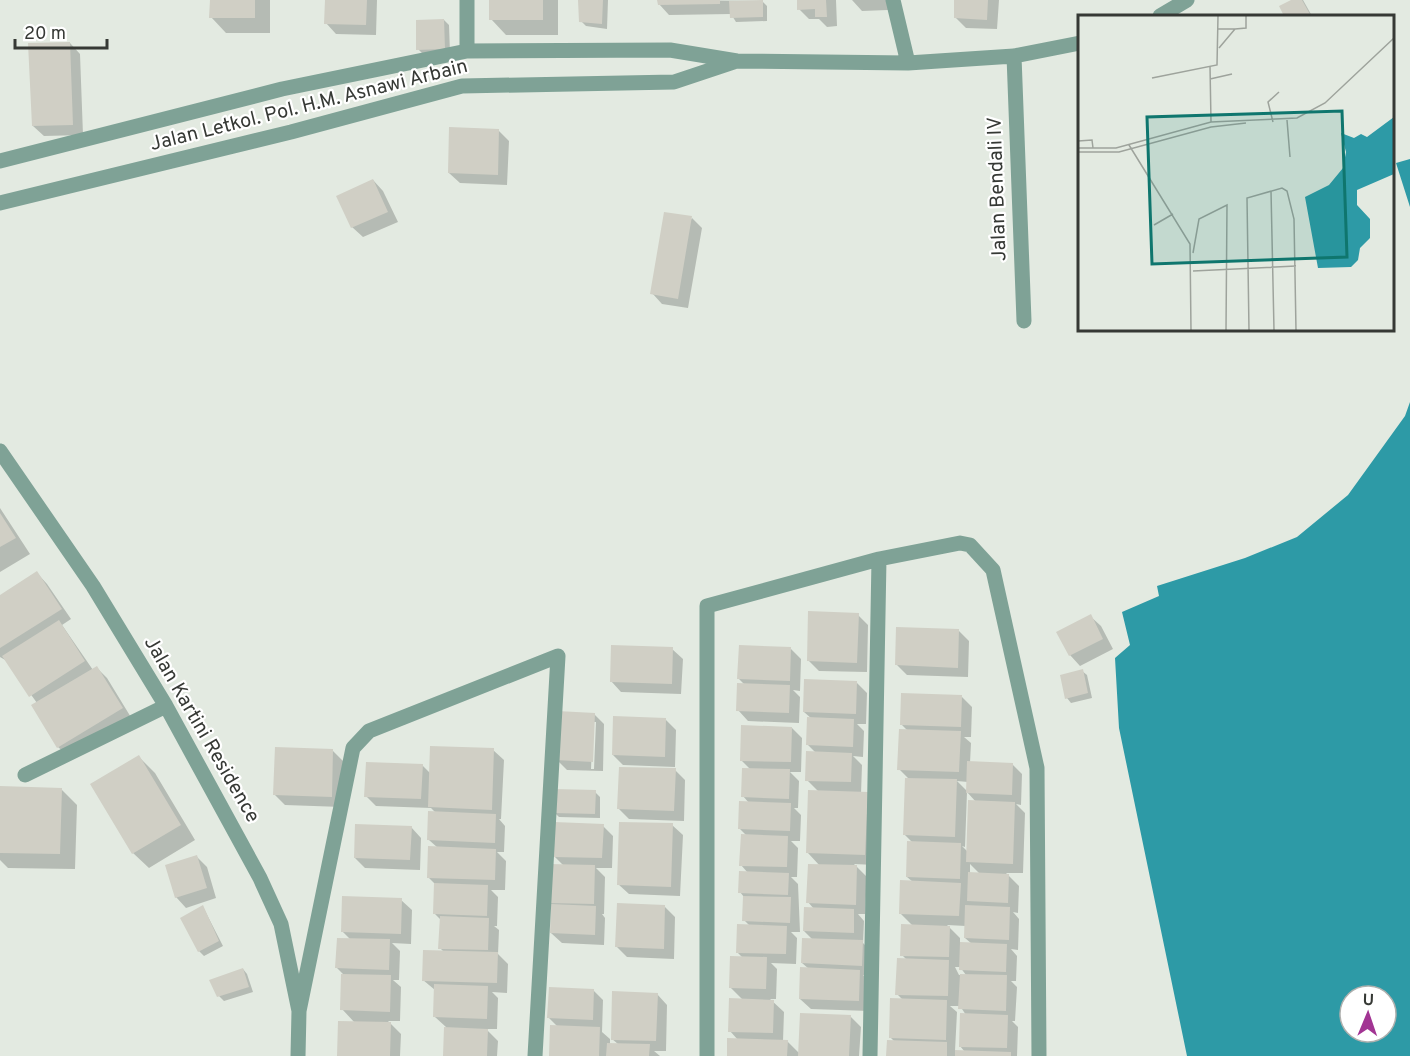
<svg xmlns="http://www.w3.org/2000/svg" width="1410" height="1056" font-family="Overpass,sans-serif">
	<style>
		.water { fill: #2d9aa6; fill-rule: evenodd }
		.shadow { fill: #0003; fill-rule: evenodd }
		.building { fill: #d0cfc5 }
		.lines { fill: none; stroke-linecap: round; stroke-linejoin: round }
		.minor { stroke: #7fa296; stroke-width: 15 }
		.labels { text-anchor: middle; dominant-baseline: central; stroke-width: 4.5; stroke-linejoin: round; paint-order: stroke }
		.street-label { font-size: 20px; fill: #363935; stroke: #fff }
		.inset-road { fill: none; stroke: #9ea39c; stroke-width: 1.5 }
		.view { fill: #0f766e; fill-opacity: 0.15; stroke: #0f766e; stroke-width: 3 }
		.inset-edge { fill: none; stroke: #363935; stroke-width: 3 }
	</style>
	<rect width="100%" height="100%" fill="#e3eae1"/>
	<path class="water" d="M1410,159V207L1396,163Z
		M1410,402V1056H1187L1119,728L1115,658L1130,645L1122,612L1159,596L1157,586L1245,558L1297,537L1348,495L1405,416ZM1350,996H1386V1032H1350Z"/>
	<path class="shadow" d="M211,0H270V33H226L211,17Z
		M326,0H377L376,35L336,34L326,23Z
		M491,0H558V35H506L491,19Z
		M580,0H608L607,29L586,26L581,21Z
		M659,0L762,1L767,6V21L736,22L731,14L669,15L659,4Z
		M798,0H836L837,26L827,27L819,19H809L799,9Z
		M852,0H888V10L862,11Z
		M956,0H999L997,29L966,28L955,17Z
		M1294,0H1303L1312,16H1286L1281,7Z
		M444,20L449,25L450,53L423,54L418,49Z
		M70,43L80,54L83,135L44,136L33,126Z
		M498,130L509,141L507,185L460,183L449,173Z
		M373,180L383,191L398,222L363,237L352,227Z
		M692,218L702,228L688,308L662,304L652,293Z
		M0,508L30,554L0,572Z
		M37,573L47,584L71,619L62,625L93,670L97,668L107,678L132,719L69,757L58,747L37,703L7,661L0,657V597Z
		M858,615L868,625L867,672L819,671L808,660Z
		M1090,616L1101,626L1113,649L1080,666L1070,655Z
		M959,631L969,641L968,677L907,675L897,665Z
		M672,649L683,659L681,694L621,692L611,681Z
		M791,649L801,659L800,691L793,690L800,697L799,723L748,721L738,710L745,685L739,679Z
		M1082,671L1087,675L1092,698L1071,703L1067,698Z
		M857,683L867,693L866,724H857L864,731L863,757L853,756L862,765L861,794H867L875,865L854,864L867,877L865,914H858L864,921L863,943L872,952L871,975H863L870,981L869,1011L811,1009L800,999L809,969L802,963L813,940L804,931L814,909L808,902L820,866L808,853L819,792L807,780L816,753L808,745L812,719L804,712Z
		M962,697L972,707L971,737H964L971,743L970,763L1012,764L1022,774L1021,805L1016,804L1025,813L1023,873H1006L1019,886L1018,913L1013,912L1019,919L1018,950L1011,949L1017,956L1016,981H1011L1017,987L1015,1021H1012L1018,1027L1017,1056H888L895,1042L891,1038L903,1000L897,994L906,959L902,955L913,926L901,914L913,882L907,877L913,843L904,834L909,779L899,769L908,731L902,725ZM957,781L968,782V792ZM967,792L976,802L968,852L962,846L965,847ZM970,864L980,874H970ZM947,925L966,926L965,938L972,944H960V938ZM955,967H960L966,975H959ZM950,1006H960L966,1015L960,1046L965,1052L955,1051L957,1012Z
		M594,714L604,724L603,771L567,770L557,760ZM593,722H596L594,769H591Z
		M666,720L676,730L675,767L623,765L613,755Z
		M792,728L802,738L801,772H790L799,781L798,808H794L801,815L800,841H791L798,848L797,877H791L798,884L800,932H791L797,938L796,964L771,963L777,969L776,999H770L784,1012L783,1041H787L800,1054L850,1016L861,1027L859,1056H728L738,1040L730,1031L743,1000L730,987L743,958L737,952L750,926L744,920V897L740,892L748,873L741,865L747,836L740,829L749,803L743,796L751,770L741,760Z
		M493,750L504,760L501,819H499L505,826L504,852H497L506,861L505,890H491L498,897L497,926H494L499,930L498,954L508,964L507,993L492,992L498,998L497,1029H486L498,1041L497,1056H445L446,1027L435,1017V990L423,980L444,952L440,948L441,920L435,914L436,885L428,877L438,848L429,840L436,813L431,808L376,806L366,796L422,765L431,774Z
		M333,751L343,761L342,807L285,805L275,795Z
		M139,757L155,773L195,840L149,868L133,853Z
		M675,770L685,780L684,821L629,819L619,809Z
		M0,788L61,789L77,805L75,869L8,868L0,860Z
		M595,792L600,797V818L559,817L554,812Z
		M672,825L683,835L680,896L629,894L618,884Z
		M603,826L613,836L612,868H596L605,877L604,914H602L605,918L604,945L562,943L551,933L552,905L549,902L564,866L554,856Z
		M411,827L421,838L420,870L365,868L355,858Z
		M197,857L207,867L216,898L186,908L176,897Z
		M401,900L412,910L411,944L392,943L400,951L399,980H393L401,987L400,1021H388L401,1034L400,1056H338L355,1023L342,1009L343,974L337,968L351,940L342,931Z
		M203,907L223,946L204,956L199,951Z
		M665,907L675,917L674,959L627,957L617,947Z
		M243,969L247,974L253,992L224,1001L219,996Z
		M593,990L603,1000L602,1032L610,1039V1044H618L612,1039L657,994L667,1005L666,1051H654L660,1056H550L558,1027L549,1018Z"/>
	<path class="building" d="M210,0H255V18H209Z
		M325,0H367L366,25L324,24Z
		M489,0H543V20H489Z
		M578,0H603L602,24L579,22Z
		M657,0H720V4L658,5Z
		M763,0V17L730,18L729,1Z
		M797,0H826L827,17H815V9L797,10Z
		M954,0H988L987,20L954,18Z
		M1291,0H1302L1311,16H1284L1279,6Z
		M444,19L445,49L416,50V20Z
		M70,42L73,125L32,126L28,43Z
		M449,127L499,129L498,175L448,173Z
		M373,179L388,212L351,228L336,196Z
		M664,212L692,216L678,299L650,294Z
		M0,513L16,538L0,547Z
		M37,571L62,609L0,648V595Z
		M808,611L859,613L857,663L807,661Z
		M1091,614L1103,639L1069,656L1056,632Z
		M59,620L85,661L29,697L2,656Z
		M896,627L959,629L958,668L895,665Z
		M611,645L673,647L672,684L610,682Z
		M739,645L791,647L790,681L737,679Z
		M97,666L123,708L57,748L31,705Z
		M1083,669L1088,693L1065,699L1060,675Z
		M804,679L857,681L856,714L803,712Z
		M737,683L790,685L789,713L736,711Z
		M901,693L962,695L961,727L900,725Z
		M557,711L595,713L593,762L555,760Z
		M613,716L666,718L665,757L612,755Z
		M807,717L854,719L853,747L806,745Z
		M741,725L792,727L791,762L740,761Z
		M899,729L961,731L959,772L897,770Z
		M430,746L494,748L492,810L428,807Z
		M275,747L333,749L332,797L273,795Z
		M806,751L852,753L851,782L805,781Z
		M139,755L181,825L132,854L90,784Z
		M967,761L1013,763L1012,795L966,793Z
		M366,762L423,764L421,799L364,797Z
		M619,767L676,768L674,811L617,809Z
		M742,768L790,769L789,799L741,797Z
		M905,778L957,779L955,837L903,835Z
		M0,786L62,788L60,854L0,853Z
		M553,789L596,790L595,814L553,813Z
		M808,790L868,792L865,855L806,853Z
		M968,800L1015,802L1013,864L966,862Z
		M739,801L791,803L790,831L738,829Z
		M428,811L496,814L495,843L427,840Z
		M554,822L604,824L602,858L553,857Z
		M619,822L673,823L671,887L617,885Z
		M355,824L412,826L410,860L354,858Z
		M741,834L788,836L787,867L739,866Z
		M907,841L961,843L960,879L906,877Z
		M428,846L496,849L495,880L427,878Z
		M197,855L207,888L175,898L165,865Z
		M549,864L595,865L594,904L547,903Z
		M808,864L857,865L856,905L806,903Z
		M739,871L789,873L788,895L738,893Z
		M968,872L1009,874L1008,903L967,901Z
		M900,880L961,883L959,916L899,914Z
		M434,883L488,885L487,916L433,914Z
		M342,896L402,898L401,934L341,932Z
		M743,896L791,897L790,923L742,921Z
		M617,903L665,905L664,949L615,947Z
		M551,904L596,906L595,935L550,933Z
		M203,905L219,941L198,952L180,918Z
		M965,905L1010,907L1009,940L964,938Z
		M804,907L854,909V933L803,931Z
		M440,916L489,918L488,950L438,949Z
		M737,924L787,926L786,954L736,953Z
		M901,924L950,926L949,957L900,956Z
		M337,938L390,939L389,970L335,968Z
		M802,938L863,940L862,966L801,963Z
		M960,942L1007,944L1006,972L959,970Z
		M423,950L498,952L497,983L422,981Z
		M730,956L767,957L766,989L729,988Z
		M897,958L949,960L948,996L895,995Z
		M800,967L860,970L859,1001L799,999Z
		M243,968L249,987L217,997L209,980Z
		M341,974L391,975L390,1012L340,1010Z
		M960,974L1007,975L1006,1011L958,1009Z
		M434,984L488,986L487,1019L433,1017Z
		M549,987L594,989L593,1020L547,1018Z
		M612,991L658,993L656,1041L611,1040Z
		M729,998L774,1000L773,1033L728,1032Z
		M890,998L947,1000L946,1040L889,1038Z
		M800,1013L851,1015L849,1056H798Z
		M960,1013L1008,1015L1007,1048L959,1047Z
		M338,1021L391,1022L390,1056H337Z
		M550,1025L600,1027L599,1056H549Z
		M444,1027L488,1029L487,1056H443Z
		M727,1038L788,1040L787,1056H727Z
		M887,1040L947,1042V1056H886Z
		M607,1043L650,1044L649,1056H606Z
		M955,1050L1011,1052V1056H955Z"/>
	<g class="lines">
		<path class="minor" d="M893,0L908,63
			M1160,16L1187,0
			M467,51V0
			M1014,56L1024,321
			M0,161L282,89L467,51L670,50L737,61L908,63L1014,56L1080,43
			M0,203L291,132L462,86L674,82L734,62
			M0,451L93,586L166,706L260,878L281,924L299,1011L298,1056
			M25,775L166,706
			M299,1011L353,748L369,731L558,656L535,1056
			M707,1056V606L879,559L960,543L970,545L993,570L1037,768L1039,1056
			M870,1056L879,559"/>
	</g>
	<g class="labels">
		<g class="street-label">
			<text transform="translate(309 106) rotate(-14)">Jalan Letkol. Pol. H.M. Asnawi Arbain</text>
			<text transform="translate(998 189) rotate(-92)">Jalan Bendali IV</text>
			<text transform="translate(201 730) rotate(60)">Jalan Kartini Residence</text>
		</g>
	</g>
	<g transform="translate(1078 15)">
		<rect width="316" height="316" fill="#e3eae1"/>
		<path d="M316,102V159L279,175V190L292,204V223L282,233L280,245L273,252L240,253L227,182L251,170L265,153L268,137L263,118L276,123L283,119L289,122Z" fill="#2d9aa6"/>
		<path class="inset-road" d="M140,14H157L141,33M157,14L168,13V1M132,51L133,107M74,63L139,50L140,1M132,64L154,59M209,105L212,142M195,107L190,87L201,77M0,126L14,125L15,133M51,130L112,229L113,315M0,133H38L133,107L219,103L247,88L316,23M0,137H41L133,112L168,108M193,176L196,315M76,210L95,199M115,238L121,204L149,190L148,315M115,256L218,251M171,315L169,183L204,173L209,176L216,204L218,315"/>
		<path class="view" d="M264,96L269,242L74,249L69,102Z"/>
		<rect width="316" height="316" class="inset-edge"/>
	</g>
	<g transform="translate(1368 1014) rotate(2)"><circle r="28" fill="#ffffff" stroke="#afb0ae" stroke-width="1.5"/>
	<path d="M0-4.5L10 22L0 15L-10 22Z" fill="#a23493"/>
	<text y="-9" font-size="16" font-weight="bold" text-anchor="middle" fill="#363935">U</text>
	</g>
	<path d="M15 39v9h92v-9" fill="none" stroke="#363935" stroke-width="3"/>
	<text x="24" y="39" font-size="18" fill="#363935" stroke="#ffffff" stroke-width="4.5" paint-order="stroke">20 m</text>
</svg>
